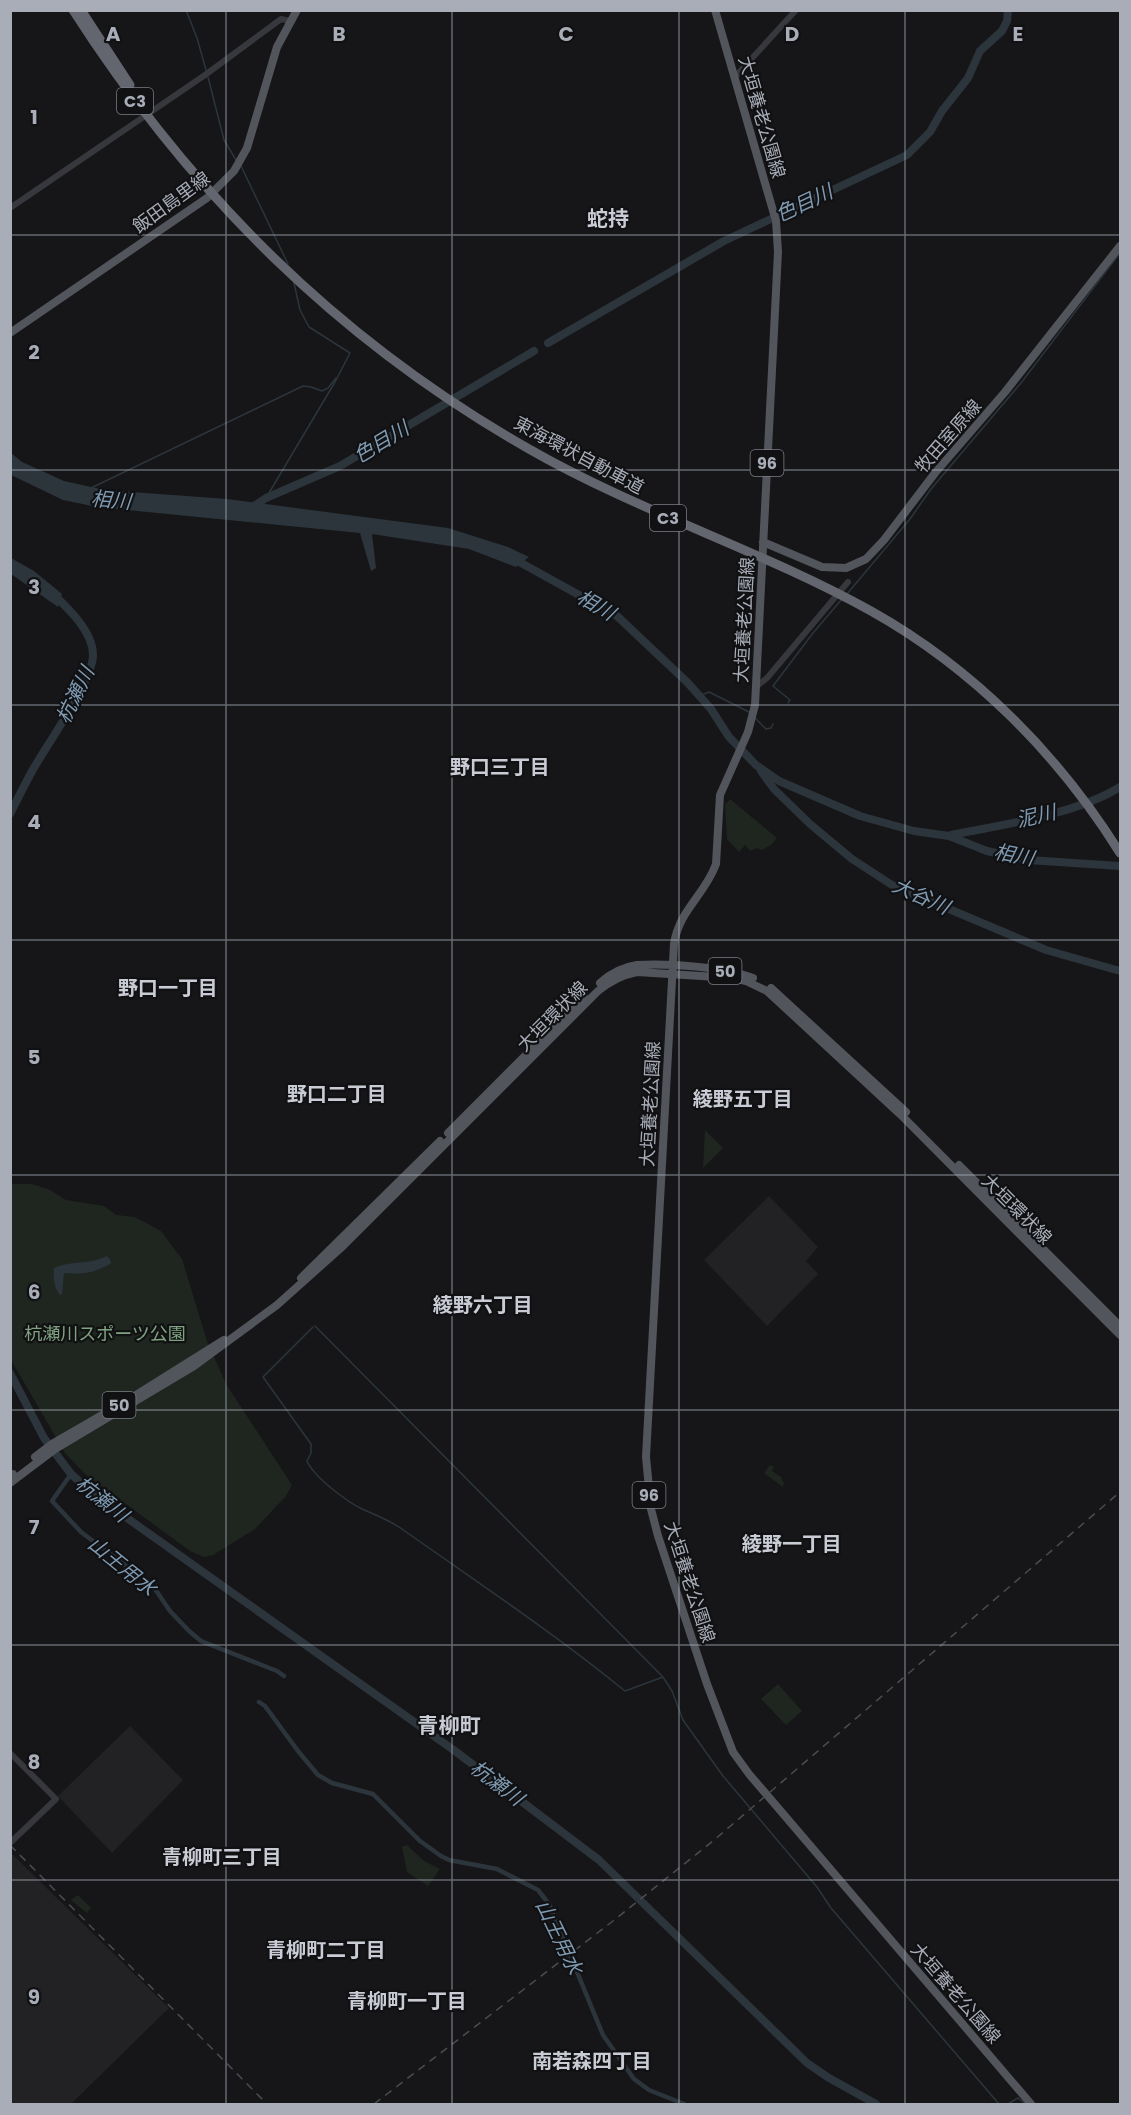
<svg xmlns="http://www.w3.org/2000/svg" width="1131" height="2115" font-family="Poppins,'Noto Sans JP',sans-serif">
	<style>
		.built { fill: #222225 }
		.green { fill: #1e261f }
		.water { fill: #2c353c }
		.lines { fill: none; stroke-linecap: round; stroke-linejoin: round }
		.stream { stroke: #2c353c; stroke-width: 1.5 }
		.canal { stroke: #2c353c; stroke-width: 4.5 }
		.river { stroke: #2c353c; stroke-width: 8 }
		.minor { stroke: #37383d; stroke-width: 6 }
		.major { stroke: #53555c; stroke-width: 8 }
		.rail { stroke: #4a4c52; stroke-width: 1.5; stroke-dasharray: 8 6; stroke-linecap: butt }
		.highway-bridge { stroke: #63666e; stroke-width: 9 }
		.grid { fill: none; stroke: #a8adb8; stroke-width: 1.5; stroke-opacity: 0.55 }
		.labels { text-anchor: middle; dominant-baseline: central; stroke-width: 4.5; stroke-linejoin: round; paint-order: stroke }
		.shield { fill: #111113; stroke: #7b7e86; stroke-width: 1.5 }
		.shield-label { font-size: 16px; font-weight: bold; fill: #a8adb8 }
		.street-label { font-size: 18px; fill: #a8adb8; stroke: #111113 }
		.park-label { font-size: 18px; fill: #7fa381; stroke: #111113 }
		.water-label { font-size: 20px; font-style: italic; fill: #7f9bb3; stroke: #111113 }
		.neighbourhood-label { font-size: 20px; font-weight: bold; fill: #c9ccd4; stroke: #111113 }
		.quarter-label { font-size: 21px; font-weight: bold; fill: #c9ccd4; stroke: #111113 }
		.grid-label { font-size: 20px; text-anchor: middle; font-weight: bold; fill: #a8adb8; stroke: #111113; stroke-width: 4.5; stroke-linejoin: round; paint-order: stroke }
	</style>
	<rect width="100%" height="100%" fill="#161618"/>
	<path class="built" d="M769,1196L818,1247L806,1261L818,1274L767,1326L704,1260Z
		M130,1726L183,1780L112,1853L58,1796Z
		M10,1852L169,2008L71,2104H11Z"/>
	<path class="green" d="M730,799L777,838L772,844L762,850L757,848L750,851L745,845L739,852L727,839L725,805Z
		M705,1130L723,1148L703,1168Z
		M10,1184H32L50,1190L66,1200L104,1206L116,1215L135,1217L161,1231L182,1259L207,1341L226,1384L292,1485L286,1496L255,1529L213,1555L204,1557L190,1551L85,1474L65,1453L11,1360Z
		M770,1465L774,1467L772,1471L782,1478L781,1480L784,1482L783,1487L764,1473Z
		M778,1684L802,1711L786,1725L761,1699Z
		M407,1845L424,1861L440,1869L428,1886L407,1872L402,1847Z
		M78,1895L91,1908L87,1913L71,1900Z"/>
	<path class="water" d="M11,453L22,462L64,481L105,490L227,499L448,528L508,547L529,557L516,567L469,549L372,534L376,568L371,571L360,533L97,507L63,500L11,475Z
		M11,558L34,571L62,594L58,607L11,574Z
		M107,1256L111,1261L110,1264C92,1274 83,1274 64,1273L62,1294L60,1295C54,1288 53,1277 54,1268C72,1260 90,1265 107,1256Z"/>
	<g class="lines">
		<path class="stream" d="M186,10L197,38L206,70
			M208,77L224,140L236,160
			M241,166L288,264
			M91,488L303,386L311,387L322,391L328,388L336,378
			M266,498L335,382L350,353L309,327L300,310L294,283
			M847,594L910,519L931,489L1021,383L1120,253
			M699,696L709,692L749,712
			M788,703L790,700L773,686L813,633L842,599
			M755,718L766,729L771,728L773,724
			M315,1326L662,1676
			M313,1327L263,1377L311,1444V1453L307,1461C314,1477 346,1501 362,1509C376,1515 389,1520 402,1529C477,1582 554,1633 625,1691L663,1677L672,1691L683,1720L723,1776L817,1887L831,1908L999,2104
			M1008,2104L1018,2098L1026,2104"/>
		<path class="canal" d="M71,1474L52,1501L81,1532L153,1586L170,1611L189,1631L201,1641L277,1671L284,1676
			M259,1702L265,1706L298,1751L318,1775L332,1783L373,1794L420,1841L441,1856L449,1860L497,1869L538,1890L549,1904L603,2035L634,2079L649,2090L684,2104"/>
		<path class="river" d="M548,343L724,241L907,155L930,132L942,111L968,78L980,51L1002,31L1007,21L1008,10
			M254,506L266,498L340,466L534,351
			M514,559L617,616L688,683L711,709L729,737L756,765L779,781L860,816L914,831L949,836L987,851L1028,860L1120,866
			M761,771L774,789L810,824L852,859L892,885L1046,950L1120,971
			M10,814C17,800 24,786 31,773C45,747 93,681 93,655C93,632 69,609 54,595
			M951,835C1002,825 1077,814 1120,787
			M10,1373L44,1438L71,1474L96,1496L455,1751L599,1860L807,2063L829,2078L876,2104"/>
		<path class="minor" d="M734,78L796,10
			M10,208L205,75L281,19L290,21
			M756,687L767,678L848,582
			M10,1753L56,1799L10,1843"/>
		<path class="major" d="M715,10L776,221L778,252L755,705L748,732L720,795L716,864C705,895 679,910 674,944L646,1457L651,1509L658,1536L707,1684L733,1752L749,1774L1031,2104
			M10,333L207,198L234,171L247,148L277,47L297,10
			M763,542L822,567L846,568L866,559L884,540L935,473L1005,392L1120,246
			M600,983C610,974 623,967 637,965C668,963 725,967 753,978
			M771,988L906,1112
			M448,1133L584,997
			M959,1165L1120,1326
			M301,1278L440,1141
			M125,1402L224,1340
			M35,1457L52,1444L109,1411
			M10,1475L13,1474
			M10,1483L55,1449L194,1366L277,1305L343,1246L598,991C610,981 621,975 637,972L733,978L746,981L767,991L901,1115L1120,1335"/>
		<path class="rail" d="M10,1845L267,2104
			M374,2104L613,1921L713,1841L1120,1492"/>
		<path class="highway-bridge" d="M73,10C191,194 339,341 529,449C639,512 761,550 871,611C973,668 1059,755 1120,853
			M81,10L130,85"/>
	</g>
	<path class="grid" d="M226,10V2104M452,10V2104M679,10V2104M905,10V2104M10,235H1120M10,470H1120M10,705H1120M10,940H1120M10,1175H1120M10,1410H1120M10,1645H1120M10,1880H1120"/>
	<g class="labels">
		<g class="shield">
			<rect x="117" y="88" width="36" height="26" rx="4.5"/>
			<rect x="750.5" y="450" width="33" height="26" rx="4.5"/>
			<rect x="650" y="505" width="36" height="26" rx="4.5"/>
			<rect x="708.5" y="958" width="33" height="26" rx="4.5"/>
			<rect x="102.5" y="1392" width="33" height="26" rx="4.5"/>
			<rect x="632.5" y="1482" width="33" height="26" rx="4.5"/>
		</g>
		<g class="shield-label">
			<text x="135" y="101">C3</text>
			<text x="767" y="463">96</text>
			<text x="668" y="518">C3</text>
			<text x="725" y="971">50</text>
			<text x="119" y="1405">50</text>
			<text x="649" y="1495">96</text>
		</g>
		<g class="street-label">
			<text transform="translate(762 117) rotate(74)">大垣養老公園線</text>
			<text transform="translate(171 202) rotate(-36)">飯田島里線</text>
			<text transform="translate(948 436) rotate(-49)">牧田室原線</text>
			<text transform="translate(579 455) rotate(28)">東海環状自動車道</text>
			<text transform="translate(744 620) rotate(-87)">大垣養老公園線</text>
			<text transform="translate(552 1016) rotate(-45)">大垣環状線</text>
			<text transform="translate(650 1104) rotate(-87)">大垣養老公園線</text>
			<text transform="translate(1017 1209) rotate(45)">大垣環状線</text>
			<text transform="translate(690 1582) rotate(72)">大垣養老公園線</text>
			<text transform="translate(956 1993) rotate(49)">大垣養老公園線</text>
		</g>
		<g class="park-label">
			<text x="105" y="1333">杭瀬川スポーツ公園</text>
		</g>
		<g class="water-label">
			<text transform="translate(804 203) rotate(-25)">色目川</text>
			<text transform="translate(381 442) rotate(-31)">色目川</text>
			<text transform="translate(111 500) rotate(5)">相川</text>
			<text transform="translate(596 605) rotate(30)">相川</text>
			<text transform="translate(75 695) rotate(-64)">杭瀬川</text>
			<text transform="translate(1036 816) rotate(-13)">泥川</text>
			<text transform="translate(1014 855) rotate(11)">相川</text>
			<text transform="translate(921 896) rotate(24)">大谷川</text>
			<text transform="translate(102 1499) rotate(38)">杭瀬川</text>
			<text transform="translate(122 1566) rotate(39)">山王用水</text>
			<text transform="translate(497 1783) rotate(37)">杭瀬川</text>
			<text transform="translate(559 1937) rotate(64)">山王用水</text>
		</g>
		<g class="neighbourhood-label">
			<text x="500" y="767">野口三丁目</text>
			<text x="168" y="988">野口一丁目</text>
			<text x="337" y="1094">野口二丁目</text>
			<text x="743" y="1099">綾野五丁目</text>
			<text x="483" y="1305">綾野六丁目</text>
			<text x="792" y="1544">綾野一丁目</text>
			<text x="222" y="1857">青柳町三丁目</text>
			<text x="326" y="1950">青柳町二丁目</text>
			<text x="407" y="2001">青柳町一丁目</text>
			<text x="592" y="2061">南若森四丁目</text>
		</g>
		<g class="quarter-label">
			<text x="608" y="218">蛇持</text>
			<text x="449" y="1725">青柳町</text>
		</g>
	</g>
	<g class="grid-label">
		<text x="113" y="41">A</text>
		<text x="339" y="41">B</text>
		<text x="566" y="41">C</text>
		<text x="792" y="41">D</text>
		<text x="1018" y="41">E</text>
		<text x="34" y="124">1</text>
		<text x="34" y="359">2</text>
		<text x="34" y="594">3</text>
		<text x="34" y="829">4</text>
		<text x="34" y="1064">5</text>
		<text x="34" y="1299">6</text>
		<text x="34" y="1534">7</text>
		<text x="34" y="1769">8</text>
		<text x="34" y="2004">9</text>
	</g>
	<rect width="1131" height="2115" fill="none" stroke="#a8adb8" stroke-width="24"/>
</svg>
